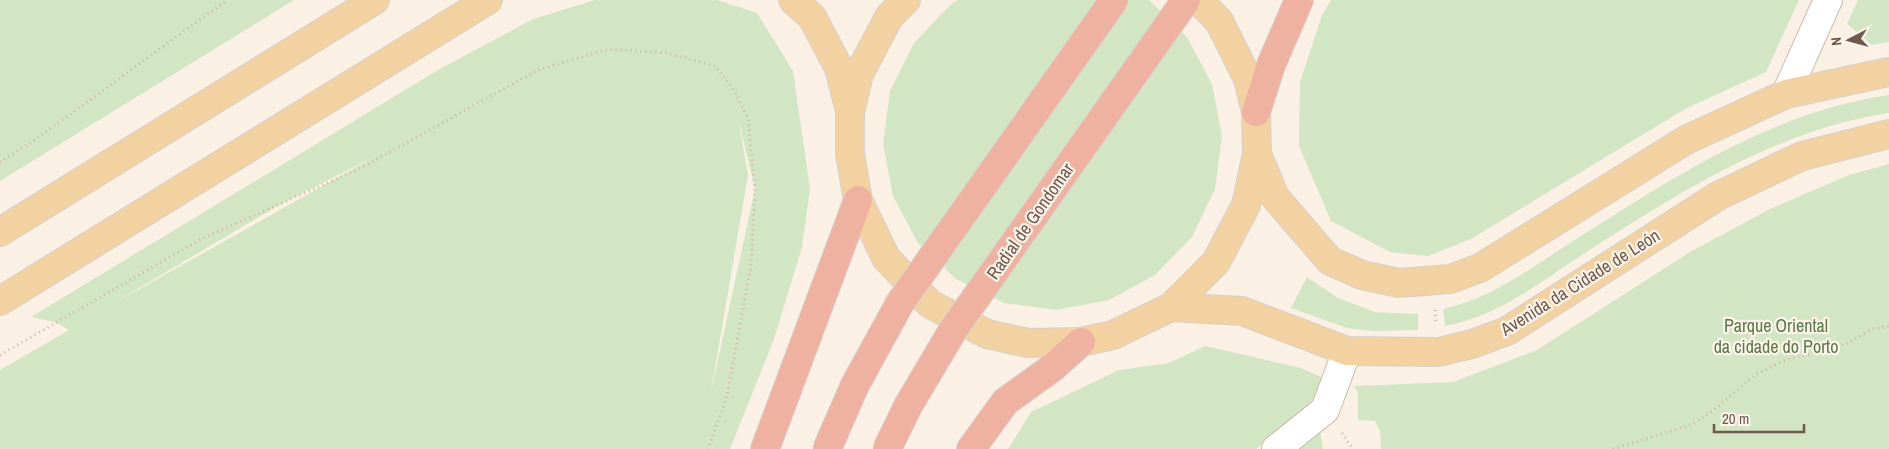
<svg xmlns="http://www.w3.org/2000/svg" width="1889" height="449" font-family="'Archivo Narrow',sans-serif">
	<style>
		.green { fill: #d3e6c4; fill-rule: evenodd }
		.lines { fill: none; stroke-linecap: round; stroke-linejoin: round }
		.minor-casing { stroke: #cab8ac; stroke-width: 30 }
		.major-casing { stroke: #d7d0cd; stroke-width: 30 }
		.highway-casing { stroke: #d7d0cd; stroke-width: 30 }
		.path { stroke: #d1b3a2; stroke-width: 3; stroke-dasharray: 1 4; stroke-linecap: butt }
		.minor { stroke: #fff; stroke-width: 28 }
		.major { stroke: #f3d2a2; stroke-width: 28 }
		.highway { stroke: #efb2a0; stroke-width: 28 }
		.highway-bridge-casing { stroke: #d7d0cd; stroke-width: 30; stroke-linecap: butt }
		.highway-bridge { stroke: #efb2a0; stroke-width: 28 }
		.labels { text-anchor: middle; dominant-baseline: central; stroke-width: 4.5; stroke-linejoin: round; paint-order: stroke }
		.street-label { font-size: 18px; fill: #70584c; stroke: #fdf5ea }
		.park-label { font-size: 18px; fill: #597a48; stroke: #fdf5ea }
	</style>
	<rect width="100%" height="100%" fill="#faf1e4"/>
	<path class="green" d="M0,0H294L0,181Z
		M595,0H717L757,13L793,71L810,189L802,247L774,339L730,449H0V370L69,330L55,322L31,317L438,70L533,19ZM738,118L755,189L711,392L748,175ZM376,156L109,306L281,204Z
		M958,0H1149L1187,37L1212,84L1222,136L1215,189L1192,237L1155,275L1109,300L1056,310L1004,303L956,279L918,243L893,196L883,144L890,91L914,43L950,5Z
		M1331,0H1799L1766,72L1685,109L1471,239L1428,256L1390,252L1331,221L1299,146L1300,82L1322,15Z
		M1858,0H1889V42L1872,45L1847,24Z
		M1889,95V113C1779,129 1680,192 1588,251C1543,280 1498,317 1445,326L1443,309C1454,306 1465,303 1475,299C1516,282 1554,252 1592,229C1684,170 1779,111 1889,95Z
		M1889,164V449H1381L1380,431L1375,421L1358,420V393L1354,386L1453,382L1537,350L1690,252L1770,209L1849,175Z
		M1307,277L1338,298L1375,312L1418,314V330L1373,331L1347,328L1291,308Z
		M1205,346L1301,368L1323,378L1308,410L1256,449H1008L1031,412L1119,370L1169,363Z
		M1320,430L1323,449H1286Z"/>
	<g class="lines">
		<defs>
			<path id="minor" d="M1786,94L1828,0
				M1276,449L1325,410L1347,351"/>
			<path id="major" d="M793,0L812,17L839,68L849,107
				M906,0L889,17L859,74L850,112V154L858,200L886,258L930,304L987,334L1028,343L1081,342L1113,335L1171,307L1216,262L1246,205L1257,154L1256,112L1248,79L1219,21L1198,0
				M1257,154L1275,197L1330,261L1362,275L1399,283L1450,279L1480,268L1686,140L1786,94L1889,72
				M0,232L375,0
				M0,301L488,0
				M1171,307L1242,311L1347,351L1439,352L1472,344L1507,331L1718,196L1802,156L1889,134"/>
			<path id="highway" d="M1256,112L1271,65L1299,0
				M765,449L858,200
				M971,449L1005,402L1052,368L1081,342"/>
		</defs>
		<use href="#minor" class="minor-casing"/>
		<use href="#major" class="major-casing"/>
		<use href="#highway" class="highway-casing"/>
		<path class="path" d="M0,162L32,142L227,0
			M1435,310L1436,324
			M0,355L203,238L361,168L538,70L609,49L667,53L715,66L734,90L748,118L755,189L751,265L727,396L708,449
			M1342,433L1353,449
			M1613,449L1693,424L1714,410L1755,375L1783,361L1845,344L1873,329L1889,326"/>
		<use href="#minor" class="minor"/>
		<use href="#major" class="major"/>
		<use href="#highway" class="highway"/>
		<defs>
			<path id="highway-bridge" d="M827,449L855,385L900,303L1114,0
				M887,449L908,406L953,330L1186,0"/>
		</defs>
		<use href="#highway-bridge" class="highway-bridge-casing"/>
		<use href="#highway-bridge" class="highway-bridge"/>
	</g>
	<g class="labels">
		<g class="street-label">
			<text transform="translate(1030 221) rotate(-55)">Radial de Gondomar</text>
			<text transform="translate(1580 282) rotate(-32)">Avenida da Cidade de León</text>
		</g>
		<g class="park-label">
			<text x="1776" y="325">Parque Oriental<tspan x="1776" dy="21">da cidade do Porto</tspan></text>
		</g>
	</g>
	<g transform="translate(1849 40) rotate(264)" stroke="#fdf5ea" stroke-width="4" paint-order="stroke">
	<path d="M0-4L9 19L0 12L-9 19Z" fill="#70584c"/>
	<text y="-8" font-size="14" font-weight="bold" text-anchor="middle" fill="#70584c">N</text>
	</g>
	<path d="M1714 424v8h90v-8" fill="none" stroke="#70584c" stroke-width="2.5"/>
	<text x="1722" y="424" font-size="15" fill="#70584c" stroke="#fdf5ea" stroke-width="4" paint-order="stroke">20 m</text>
</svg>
